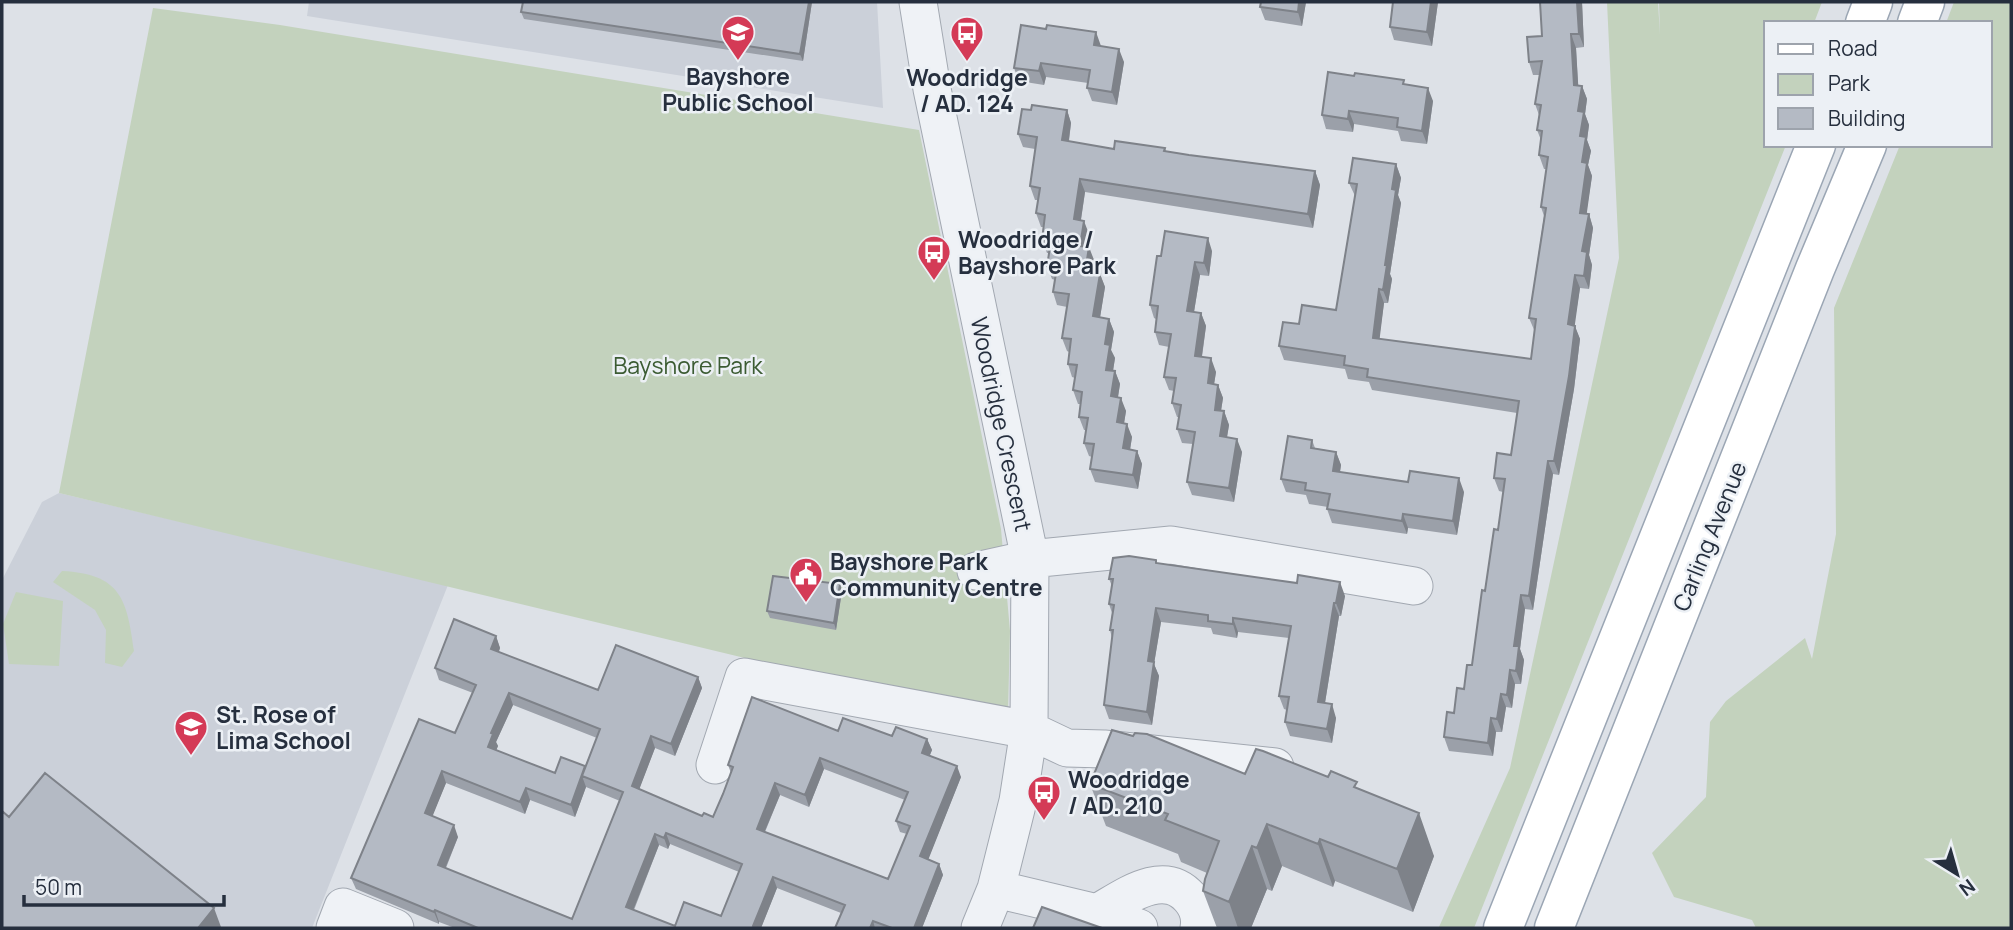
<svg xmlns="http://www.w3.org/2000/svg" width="2013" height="930" font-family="Manrope,sans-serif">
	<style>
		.built { fill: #cbd0d9 }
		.green { fill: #c3d2bd }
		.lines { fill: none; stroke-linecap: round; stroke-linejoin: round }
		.minor-casing { stroke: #a2a8b1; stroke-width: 39 }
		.major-casing { stroke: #9ba6b4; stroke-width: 41 }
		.minor { stroke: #eff2f6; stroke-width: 37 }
		.major { stroke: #fff; stroke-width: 38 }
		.wall { fill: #9ba0a9; fill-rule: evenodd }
		.shaded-wall { fill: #7e8289 }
		.building { fill: #b4bac4; stroke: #7e8289; stroke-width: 2; fill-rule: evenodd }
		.labels { text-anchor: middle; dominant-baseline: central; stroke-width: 5; stroke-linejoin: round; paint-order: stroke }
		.poi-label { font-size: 23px; font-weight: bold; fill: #262f3e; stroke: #ecf0f5; text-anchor: start }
		.park-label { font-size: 23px; fill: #3b5b32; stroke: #ecf0f5 }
		.street-label { font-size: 23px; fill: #262f3e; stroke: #ecf0f5 }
	</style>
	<rect width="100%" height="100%" fill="#dde1e7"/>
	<path class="built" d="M309,2H877L883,108L307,16Z
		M59,493L448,585L312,928H2V580L42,502Z"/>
	<path class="green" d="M1607,2H1658L1660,35L1659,2H1822L1814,23H1766V145H1786L1474,928H1427L1439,927L1510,768L1619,258Z
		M1954,2H2011V928H1756L1752,920L1674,897L1652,853L1706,797L1710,722L1726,701L1805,638L1812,659L1836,534L1834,308L1900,145H1990V23H1946Z
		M153,8L280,25L919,130L1001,529L1010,631L1008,713L749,659L59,493Z
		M62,571C121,574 127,599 134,651L122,667L105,663L106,630L95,610L53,582Z
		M16,592L63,601L59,666L9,664L3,624Z"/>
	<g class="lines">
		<defs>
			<path id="minor" d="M918,2L932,89L1030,559L1029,730L1018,801L996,889L980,928
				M976,571L1030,559L1171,545L1414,586
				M715,765L744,677L1029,730L1067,748L1104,749L1275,767
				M996,889L1097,913L1139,928
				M1097,913C1124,898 1163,867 1190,898C1198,907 1201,917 1199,928
				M335,928L343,907L395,928"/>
			<path id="major" d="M1865,23L1873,2
				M1917,23L1925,2
				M1503,928L1816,145
				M1554,928L1815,269L1867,145"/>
		</defs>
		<use href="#minor" class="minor-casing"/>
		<use href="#major" class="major-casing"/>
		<use href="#minor" class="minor"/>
		<use href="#major" class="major"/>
	</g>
	<path class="wall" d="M812,2L803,61L524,19L521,12Z
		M1261,2H1306L1302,26L1265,20L1260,7Z
		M1438,2L1432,46L1394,40L1390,27Z
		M1582,2L1584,47L1576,48L1578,85L1582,86L1587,99L1585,114L1589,125L1587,140L1591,151L1588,165L1592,176L1586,214H1589L1593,228L1589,255L1592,265L1589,289L1580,288L1574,325L1580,339L1574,389L1559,475L1553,474L1533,610L1525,609L1520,649L1524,660L1521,684H1515L1512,708L1506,707L1502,732H1496L1493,756L1449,751L1444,737L1464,689L1472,665L1498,530L1503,492L1499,491L1494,478L1511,455L1517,413L1372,390L1369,382L1348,379L1345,369L1284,360L1279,346L1299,324L1336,310L1355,196L1349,183L1396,164L1401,178L1398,195L1401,203L1390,274L1392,279L1388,303H1384L1379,339L1531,359L1535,332L1529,318L1544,216L1541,207L1547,169H1544L1539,155L1541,140L1537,130L1539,115L1535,104L1540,75H1533L1529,62L1542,36Z
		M1101,46L1124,62L1117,105L1092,101L1087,88L1088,83L1046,77L1044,85L1019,81L1014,68Z
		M1405,84L1433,101L1427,144L1401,141L1398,131L1354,124L1353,132L1326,129L1322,115Z
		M1031,110H1067L1071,123L1069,141L1114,149L1165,148L1166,151L1189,155L1315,171L1320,185L1313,228L1085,192L1081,220L1089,234L1087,247L1094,260L1092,273L1100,274L1105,287L1100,317L1109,319L1114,332L1111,350L1115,358L1113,371H1115L1120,384L1118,397L1126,411L1124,423L1132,437L1130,450L1137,451L1142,464L1138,489L1095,482L1090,469L1092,457L1089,456L1084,443L1086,430H1084L1079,417L1081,404H1078L1073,390L1075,378L1072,377L1068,364L1069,352L1067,351L1062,338L1067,307L1057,305L1053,292L1055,280L1052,279L1047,266L1049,253H1047L1042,240L1044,227H1041L1036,213L1038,200H1035L1030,186L1035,149L1023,147L1018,134Z
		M1212,251L1209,276L1200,275L1194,312L1201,313L1206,326L1202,357L1216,372L1214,384L1218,385L1223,398L1221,411H1224L1229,425L1227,437L1242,452L1234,502L1192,495L1187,482L1193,444L1182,443L1177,429L1179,417H1177L1172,403L1174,391L1169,390L1164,377L1169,347L1159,345L1155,332L1156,319L1154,318L1150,305L1161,256Z
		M1312,440L1315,448L1336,452L1341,465L1340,472L1464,492L1457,535L1408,528L1407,534L1332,523L1327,509L1328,507L1309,504L1306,495L1286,492L1281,479Z
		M1156,560L1157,564L1345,596L1341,616H1339L1325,703L1336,718L1332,743L1290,736L1285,722L1287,710L1284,709L1279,696L1289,638L1238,632L1237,638L1213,634L1211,628L1161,622L1154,664L1159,676L1152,725L1109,719L1104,705L1112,638L1110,630L1112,613L1109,604L1112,586L1109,579Z
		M842,591L836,630L770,618L767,611Z
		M496,636L500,648L499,652L598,690L698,677L702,688L675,756L655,748L639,789L702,816L713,817L731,773L728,765L838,731L927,739L932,750L930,755L961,777L928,859L939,864L943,875L922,928H835L841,913L777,888L761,928H455L439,922V924L356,889L351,878L455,733L473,693L439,680L435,668ZM513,705L597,738L585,766L555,773L496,750L498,746L496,742ZM824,769L905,800L896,821L900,832L907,834L888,879L765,832L780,795L809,807ZM446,783L525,814L530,800L575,817L586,787L620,801L572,919L446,868L458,837L432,816ZM670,844L739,872L721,916L675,926L634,910L659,845L668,849Z
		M1245,774L1360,789L1434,856L1413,912L1335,881L1333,887L1282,866L1272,891L1267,889L1251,928H1217L1203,891L1207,873L1181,862L1178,854L1106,826L1090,784Z"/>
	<path class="shaded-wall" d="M809,2H812L803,61L800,54Z
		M1299,2H1306L1302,26L1298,12Z
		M1431,2H1438L1432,46L1427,32Z
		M1577,2H1582L1584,47L1579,34Z
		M1096,32L1101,46L1094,45Z
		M1571,34L1576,48L1579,98L1574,85Z
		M1119,49L1124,62L1117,105L1112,92Z
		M1041,63L1046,77L1044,85L1039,71Z
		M1582,86L1587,99L1585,114L1589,125L1587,140L1591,151L1588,165L1592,176L1585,226L1580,213L1582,162L1578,111Z
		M1428,88L1433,101L1427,144L1422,131Z
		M1067,110L1071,123L1067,154L1062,140Z
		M1349,111L1354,124L1353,132L1348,119Z
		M1396,164L1401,178L1398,195L1401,203L1390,274L1392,279L1388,303L1383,290L1392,189Z
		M1315,171L1320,185L1313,228L1308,214Z
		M1080,179L1085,192L1079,232L1074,219Z
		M1589,214L1593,228L1589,255L1592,265L1589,289L1584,276L1582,251Z
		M1084,221L1089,234L1085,259L1080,246Z
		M1208,238L1212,251L1209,276L1204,263Z
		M1089,247L1094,260L1090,285L1085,272Z
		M1195,262L1200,275L1192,324L1187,311Z
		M1100,274L1105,287L1098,330L1093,316Z
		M1575,275L1580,288L1573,338L1568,324Z
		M1379,289L1384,303L1378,352L1373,338Z
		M1201,313L1206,326L1200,369L1195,356Z
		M1109,319L1114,332L1111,350L1115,358L1111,383L1106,370L1105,344Z
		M1575,326L1580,339L1574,389L1559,475L1554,461Z
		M1211,358L1216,372L1212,397L1208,383Z
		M1115,371L1120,384L1116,409L1111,396Z
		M1218,385L1223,398L1219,423L1215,410Z
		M1121,398L1126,411L1122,436L1117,422Z
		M1224,411L1229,425L1225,449L1220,436Z
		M1127,424L1132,437L1128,462L1123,448Z
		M1237,439L1242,452L1234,502L1229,488Z
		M1137,451L1142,464L1138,489L1133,475Z
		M1336,452L1341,465L1338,484L1333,471Z
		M1548,461L1553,474L1533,610L1529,596Z
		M1459,478L1464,492L1457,535L1453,521Z
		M1403,514L1408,528L1407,534L1402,521Z
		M1340,582L1345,596L1341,616L1336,603Z
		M840,584L842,591L836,630L834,623Z
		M1521,595L1525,609L1520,649L1524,660L1521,684L1516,671L1514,646Z
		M1334,603L1339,616L1323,715L1318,702Z
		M1156,608L1161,622L1154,664L1159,676L1152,725L1147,712L1148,661Z
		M1233,618L1238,632L1237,638L1233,624Z
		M496,636L500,648L495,660L491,649Z
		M1510,670L1515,684L1512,708L1507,695Z
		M698,677L702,688L675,756L671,744Z
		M509,693L513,705L496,742L498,746L493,758L488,747L491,733Z
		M1501,694L1506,707L1502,732L1497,719Z
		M1332,704L1336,718L1332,743L1327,729Z
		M1491,718L1496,732L1493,756L1488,743Z
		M651,736L655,748L636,798L632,786Z
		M927,739L932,750L926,764L922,753Z
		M820,758L824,769L809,807L805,795Z
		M585,766L582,776L586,787L575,817L571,805Z
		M957,766L961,777L925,868L920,856Z
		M442,771L446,783L429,825L425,813Z
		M775,783L780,795L761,840L757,829Z
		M526,788L530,800L525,814L520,802Z
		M1419,813L1434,856L1413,912L1397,869Z
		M1267,824L1282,866L1272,891L1257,848Z
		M454,825L458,837L442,876L438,865Z
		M666,833L670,844L668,849L664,838Z
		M655,834L659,845L630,918L626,907Z
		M1320,839L1335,881L1333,887L1318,844Z
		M1252,846L1267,889L1251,928H1238L1229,902Z
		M939,864L943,875L922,928H914Z
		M773,877L777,888L761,928H754L753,926Z
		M214,908L221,927L220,928H198Z
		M435,910L439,922V924L434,912Z
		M873,921L875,928H870Z"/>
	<path class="building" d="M523,2H809L800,54L521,12Z
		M1261,2H1299L1298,12L1260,7Z
		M1393,2H1431L1427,32L1390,27Z
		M1540,2H1577L1579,34H1571L1574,85L1582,86L1578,111L1584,112L1580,136L1586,137L1582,162L1587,163L1580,213L1589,214L1582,251L1587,252L1584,276L1575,275L1568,324L1575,326L1569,376L1554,461H1548L1529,596L1521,595L1514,646H1519L1516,671L1510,670L1507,695L1501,694L1497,719L1491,718L1488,743L1444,737L1447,712L1454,713L1457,688L1464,689L1467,665H1472L1482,590L1485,591L1494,529L1498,530L1505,479L1494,478L1497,453L1511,455L1519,401L1367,377L1368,369L1344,365L1345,356L1279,346L1283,322L1299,324L1302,305L1336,310L1357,184L1349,183L1353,158L1396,164L1392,189L1396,190L1385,265H1387L1383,290L1379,289L1373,338L1531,359L1536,319L1529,318L1546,208L1541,207L1548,157L1539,155L1542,131L1537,130L1541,105L1535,104L1542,61L1529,62L1527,37L1542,36Z
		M1021,25L1046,29L1047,25L1096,32L1094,45L1119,49L1112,92L1087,88L1090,70L1041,63L1039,71L1014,68Z
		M1328,72L1354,76L1355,73L1404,80L1403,84L1428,88L1422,131L1397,127L1398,118L1349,111L1348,119L1322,115Z
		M1032,105L1067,110L1062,140L1114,149L1115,141L1165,148L1164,151L1189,155L1315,171L1308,214L1080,179L1074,219L1084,221L1080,246L1089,247L1085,272L1100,274L1093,316L1109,319L1105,344L1110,345L1106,370L1115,371L1111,396L1121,398L1117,422L1127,424L1123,448L1137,451L1133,475L1090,469L1094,444L1084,443L1088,418L1079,417L1082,392L1073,390L1077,365L1068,364L1071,339L1062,338L1069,294L1053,292L1057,267L1047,266L1051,241L1042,240L1045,215L1036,213L1040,188L1030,186L1037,137L1018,134L1022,109L1031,110Z
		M1165,231L1208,238L1204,263L1195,262L1187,311L1201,313L1195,356L1211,358L1208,383L1218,385L1215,410L1224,411L1220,436L1237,439L1229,488L1187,482L1195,432L1177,429L1181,405L1172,403L1176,378L1164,377L1171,334L1155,332L1158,306L1150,305L1157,256H1161Z
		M1288,436L1312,440L1311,448L1336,452L1333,471L1408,482L1410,471L1459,478L1453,521L1403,514L1402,521L1327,509L1330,494L1305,490L1306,483L1281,479Z
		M1129,556L1156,560V563L1297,583L1298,575L1340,582L1336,603H1334L1318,702L1332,704L1327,729L1285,722L1289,697L1279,696L1291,626L1233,618V624L1208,621V615L1156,608L1148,661L1154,662L1147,712L1104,705L1113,630H1110L1114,605L1109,604L1113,579H1109L1113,558Z
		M773,576L840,584L834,623L767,611Z
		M454,619L496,636L491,649L598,690L616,645L698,677L671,744L651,736L632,786L702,816L704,813L713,817L723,794L733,767L728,765L752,697L838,731L843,718L892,736L896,727L927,739L922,753L957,766L920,856L939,864L914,928H892L873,921L870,928H835L845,905L773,877L753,926L758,928H478L435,910L434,912L351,878L419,719L455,733L476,685L435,668ZM509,693L600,729L582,776L623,792L572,919L438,865L454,825L425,813L442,771L520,802L526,788L571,805L585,766L561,757L555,773L488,747L493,734L491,733ZM820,758L908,792L896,821L910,826L888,879L757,829L775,783L805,795ZM666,833L742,864L721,916L684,902L675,926L626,907L655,834L664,838Z
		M1112,730L1133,736L1135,733L1147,734L1245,774L1256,749L1263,751L1328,777L1331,771L1357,782L1354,787L1419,813L1397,869L1320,839L1318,844L1267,824L1257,848L1252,846L1229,902L1203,891L1205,879L1219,841L1165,820L1168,814L1090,784Z
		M45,773L214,908L198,928H2V811L9,817Z
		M1042,907L1102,928H1033Z"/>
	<defs>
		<symbol id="school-pin" viewBox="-11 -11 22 30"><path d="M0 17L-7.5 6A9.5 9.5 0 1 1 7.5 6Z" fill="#d43a56" stroke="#ecf0f5"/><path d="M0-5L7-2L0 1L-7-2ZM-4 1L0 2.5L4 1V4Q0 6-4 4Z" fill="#fff"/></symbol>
		<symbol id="bus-pin" viewBox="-11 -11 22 30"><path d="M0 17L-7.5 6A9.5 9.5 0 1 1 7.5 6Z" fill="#d43a56" stroke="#ecf0f5"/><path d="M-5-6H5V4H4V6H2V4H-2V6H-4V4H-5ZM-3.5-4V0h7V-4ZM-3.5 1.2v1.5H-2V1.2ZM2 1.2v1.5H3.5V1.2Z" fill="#fff"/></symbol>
		<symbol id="civic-pin" viewBox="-11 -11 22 30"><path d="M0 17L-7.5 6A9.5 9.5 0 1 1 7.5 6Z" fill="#d43a56" stroke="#ecf0f5"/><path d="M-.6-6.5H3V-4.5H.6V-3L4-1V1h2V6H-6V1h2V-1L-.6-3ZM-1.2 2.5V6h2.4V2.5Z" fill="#fff"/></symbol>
	</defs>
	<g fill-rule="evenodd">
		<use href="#school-pin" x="719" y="13" width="38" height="52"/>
		<use href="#bus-pin" x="948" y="14" width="38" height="52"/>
		<use href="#bus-pin" x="915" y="233" width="38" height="52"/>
		<use href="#civic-pin" x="787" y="555" width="38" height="52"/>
		<use href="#school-pin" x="172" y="708" width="38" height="52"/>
		<use href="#bus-pin" x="1025" y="773" width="38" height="52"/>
	</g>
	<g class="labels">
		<g class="poi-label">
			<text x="738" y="76" text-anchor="middle">Bayshore<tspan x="738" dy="26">Public School</tspan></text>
			<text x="967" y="77" text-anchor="middle">Woodridge<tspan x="967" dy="26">/ AD. 124</tspan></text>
			<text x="958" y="239">Woodridge /<tspan x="958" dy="26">Bayshore Park</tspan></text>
			<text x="830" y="561">Bayshore Park<tspan x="830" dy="26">Community Centre</tspan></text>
			<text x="216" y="714">St. Rose of<tspan x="216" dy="26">Lima School</tspan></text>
			<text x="1068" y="779">Woodridge<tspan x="1068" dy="26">/ AD. 210</tspan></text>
		</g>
		<g class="park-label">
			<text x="688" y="365">Bayshore Park</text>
		</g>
		<g class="street-label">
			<text transform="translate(1002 424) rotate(78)">Woodridge Crescent</text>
			<text transform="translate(1709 536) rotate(-68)">Carling Avenue</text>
		</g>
	</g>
	<rect width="2013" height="930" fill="none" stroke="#262f3e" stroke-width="7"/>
	<rect x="1764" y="21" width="228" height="126" fill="#ecf0f5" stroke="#9da3ac" stroke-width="2"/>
	<rect x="1778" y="44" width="35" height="10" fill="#ffffff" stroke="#9da3ac" stroke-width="2"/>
	<text x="1828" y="56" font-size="21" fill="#262f3e">Road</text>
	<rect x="1778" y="74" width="35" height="21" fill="#c3d2bd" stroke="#9da3ac" stroke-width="2"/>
	<text x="1828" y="91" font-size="21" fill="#262f3e">Park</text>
	<rect x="1778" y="108" width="35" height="21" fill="#b4bac4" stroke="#9da3ac" stroke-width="2"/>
	<text x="1828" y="126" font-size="21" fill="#262f3e">Building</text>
	<g transform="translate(1957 874) rotate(143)" stroke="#ecf0f5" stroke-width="5" paint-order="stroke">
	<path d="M0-5L12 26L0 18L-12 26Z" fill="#262f3e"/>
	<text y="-10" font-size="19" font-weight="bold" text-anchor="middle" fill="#262f3e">N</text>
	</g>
	<path d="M24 895v10h200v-10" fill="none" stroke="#262f3e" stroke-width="3.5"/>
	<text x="35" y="895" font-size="21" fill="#262f3e" stroke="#ecf0f5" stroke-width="5" paint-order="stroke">50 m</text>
</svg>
